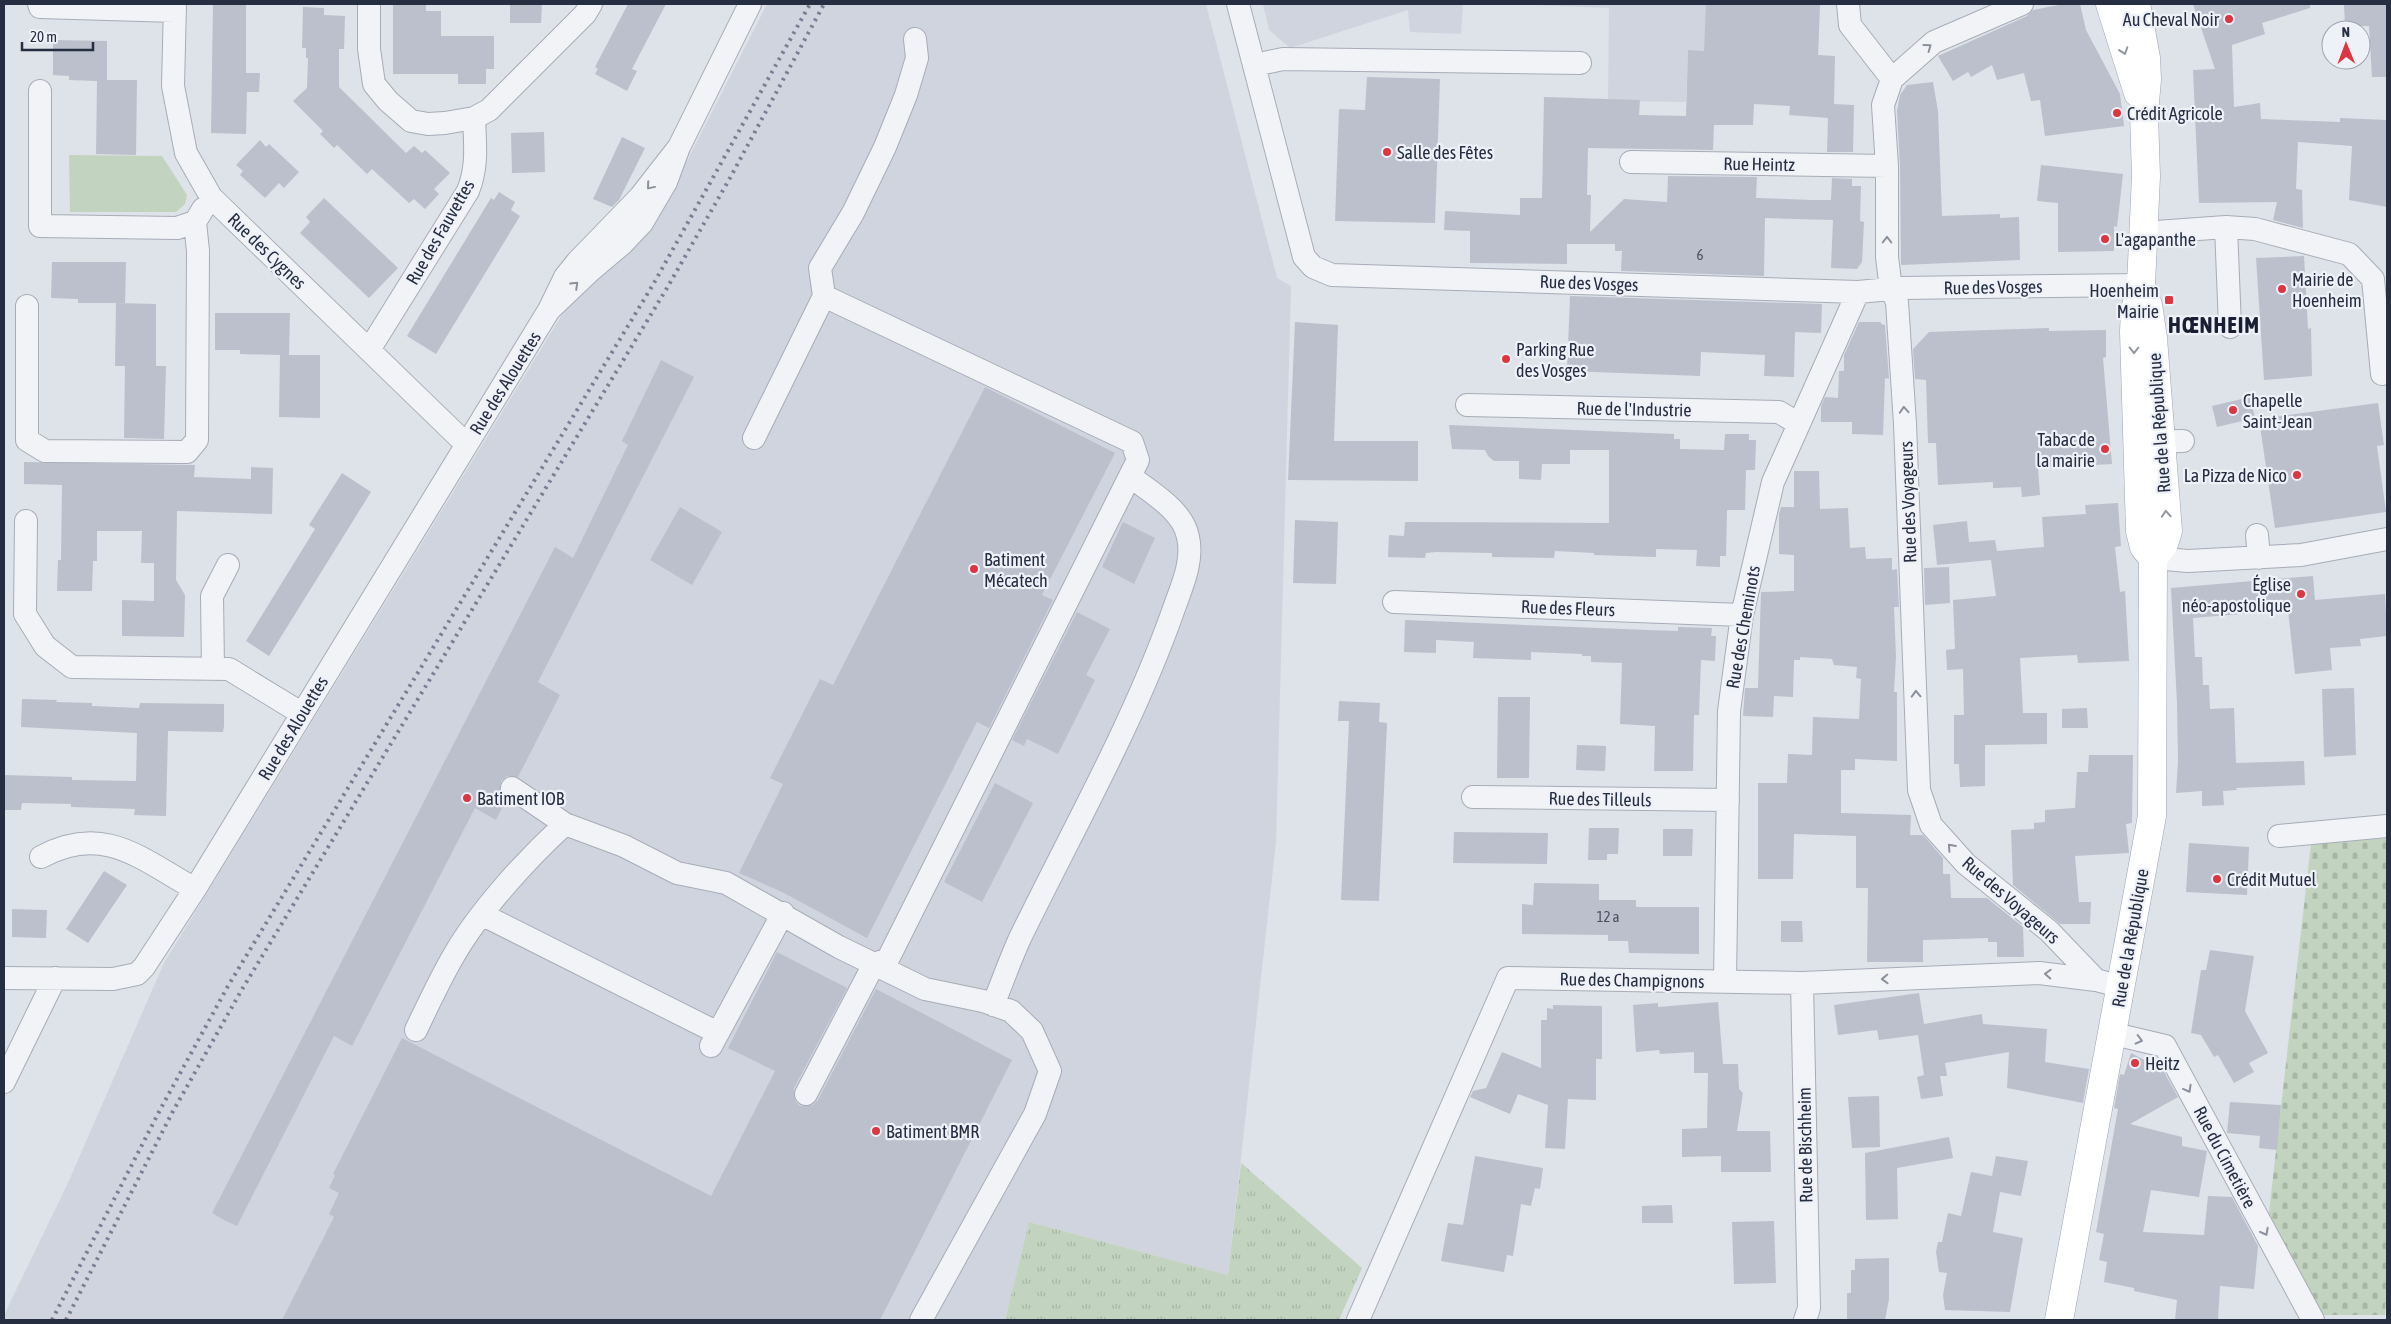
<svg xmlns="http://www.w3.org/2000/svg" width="2391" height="1324" font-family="'Asap Condensed',sans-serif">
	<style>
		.built { fill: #d0d4de }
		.grass { fill: url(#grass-tufts) }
		.cemetery { fill: url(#cemetery-stones) }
		.park { fill: #c2d4bf }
		.building { fill: #bbc0cc }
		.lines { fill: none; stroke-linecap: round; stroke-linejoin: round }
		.minor-casing { stroke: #a7acb7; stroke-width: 24 }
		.major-casing { stroke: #9ca5b6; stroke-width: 29 }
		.minor { stroke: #f1f3f7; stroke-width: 22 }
		.major { stroke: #fff; stroke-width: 28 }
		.rail { stroke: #767f94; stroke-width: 4; stroke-dasharray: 2.5 5; stroke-linecap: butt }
		.oneway { stroke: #8c909c }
		.oneway2 { stroke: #9296a0 }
		.poi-dot { fill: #da3743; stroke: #eef1f7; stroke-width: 2 }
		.labels { text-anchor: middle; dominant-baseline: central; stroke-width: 4.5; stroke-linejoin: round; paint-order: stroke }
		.number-label { font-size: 15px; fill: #4b5264 }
		.poi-label { font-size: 18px; fill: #262e42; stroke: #eef1f7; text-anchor: start }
		.street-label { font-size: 18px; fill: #262e42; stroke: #eef1f7 }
		.district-label { font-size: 22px; font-weight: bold; letter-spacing: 1px; fill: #181f32; stroke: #eef1f7 }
	</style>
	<defs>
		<pattern id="grass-tufts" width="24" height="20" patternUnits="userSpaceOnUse" patternTransform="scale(1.25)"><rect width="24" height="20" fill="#c2d4bf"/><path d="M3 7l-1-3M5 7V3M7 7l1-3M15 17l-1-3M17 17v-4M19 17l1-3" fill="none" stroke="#a7b6a5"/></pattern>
		<pattern id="cemetery-stones" width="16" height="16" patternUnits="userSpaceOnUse" patternTransform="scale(1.25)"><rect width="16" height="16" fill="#c2d4bf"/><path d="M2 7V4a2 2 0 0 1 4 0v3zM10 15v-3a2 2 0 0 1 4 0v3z" fill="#a7b6a5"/></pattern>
	</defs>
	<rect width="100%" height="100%" fill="#dee2e9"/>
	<path class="built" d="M767,4H1206L1277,278L1291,286L1276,842L1228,1275L1029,1222L1005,1320H4V1315L67,1185L164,963L576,292L635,245L686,163Z
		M1263,4H1463L1461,34L1410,32L1408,10L1290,48L1269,30Z
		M1510,4H1820L1818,55L1688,51L1686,102L1608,101L1609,8Z"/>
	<path class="grass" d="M1241,1163L1362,1268L1339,1320H1005L1029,1222L1228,1275Z"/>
	<path class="cemetery" d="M2387,838V1284L2385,1315H2323L2268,1221L2311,844Z"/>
	<path class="park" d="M69,155L162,156L187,195L185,204L176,212H70Z"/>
	<path class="building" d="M213,4H246V73H260L259,92H247L246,134L211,133Z
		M393,4H426V11H441V36H494V69H486V84H458V74H393Z
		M510,4H542L541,23H510Z
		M628,4H666L632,69L637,71L627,91L595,74L598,69L595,67Z
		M1706,4H1820L1818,55L1835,56L1834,104L1854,105L1853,152H1827L1828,118L1789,115L1790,106L1754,104L1753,125H1714L1713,150L1588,148L1587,195H1591L1590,232L1624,199L1667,202L1668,176L1757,177L1756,198L1812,200H1831L1832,178L1852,179V186H1861L1860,221L1864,222L1862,262L1857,269L1831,268L1833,220L1765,218L1764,276L1621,271L1622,251H1615V244H1567V264L1470,263V231L1444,230L1445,211L1520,215V198H1542L1544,97L1640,100L1639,115L1686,116L1688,50L1704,51Z
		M2064,4H2080L2086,30L2120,94L2124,126L2045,136L2040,100L2031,101L2024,73L1997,80L1992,65L1971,77L1968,72L1953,81L1938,56L2027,16L2033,10Z
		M2193,4H2310V8L2262,23L2265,34L2232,45L2234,107L2260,103L2261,119L2340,122V118L2387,120V207L2349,200L2352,146L2298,142L2296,189L2302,190L2303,228L2273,220L2277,202L2199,203L2193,70L2215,69Z
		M2344,4H2387V77H2372L2369,26H2345Z
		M303,7L324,8V15L345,16L344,49H339V87L406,153L414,146L422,153L425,150L450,173L434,189L439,194L425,209L414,199L409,203L372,169L367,174L337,145L334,148L320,134L323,131L293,101L307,88L308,58H306V48H302Z
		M53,40L107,41V80H137L136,155L96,154L97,81L69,80V76L53,75Z
		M1367,77L1440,79L1435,223L1335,221L1339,109L1365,110Z
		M1933,82L1938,111L1942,216L2000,214V218L2019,217L2020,260L1901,265L1900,166L1897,111L1900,95L1907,85Z
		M544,132L545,172L512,173L511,133Z
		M622,137L645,148L619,200L612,207L593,199Z
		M260,140L266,147L269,144L299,172L284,188L279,183L265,198L240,175L243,171L236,165Z
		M2041,165L2123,174L2117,227L2114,226V251L2058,252V203L2037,201Z
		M499,192L515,202L511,210L520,216L436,354L407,336L491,198L494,200Z
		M324,198L398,268L369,298L300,233L310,222L306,217Z
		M2304,256L2308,329L2311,328L2312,376L2264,380L2256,258Z
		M52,262H126L125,303H78V299L51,298Z
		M1570,296L1822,304L1821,333L1795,332L1794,377L1764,376L1765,355L1701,352L1700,376L1567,371Z
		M116,303L156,304V366H166L164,439L124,438L125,366H115Z
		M215,313H290L289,355H320V418L279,417L280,355L240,354V350H215Z
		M1295,322L1338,325L1334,441H1418V481L1288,480Z
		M1859,322H1881V324L1885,325L1889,379L1885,378L1883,435L1852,434V422H1821V406L1825,397L1838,398L1839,371H1844V355Z
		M2049,328V331L2106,330V357L2103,358L2112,464L2038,468L2040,495L2022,497L2021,487L1993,488V482L1938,485L1936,443H1928L1926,380L1915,379L1913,349L1929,332Z
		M661,360L694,377L538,682L560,695L518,777L507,776L501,781L500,793L506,800L496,820L475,808L352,1046L334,1036L237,1226L226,1221L212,1213L555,547L573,558L628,445L622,441Z
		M985,387L1115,453L1042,595L1053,600L989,728L977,722L867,938L784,893L739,873L783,784L770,778L820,679L833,685Z
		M2250,397L2255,418L2217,427L2212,406Z
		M2378,403L2384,445L2377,446L2386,512L2275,528L2259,419Z
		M1449,425L1674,434V439H1680V449L1724,450L1725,434H1749V440H1756L1755,470H1746L1745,510H1727L1726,556H1720V567L1696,566L1697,550L1656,549V557L1594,555V553L1555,551L1554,558L1492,557V553L1436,552L1426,553L1425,558L1388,557L1389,535L1404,536L1405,522L1609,523V450H1570V464H1542L1541,480L1519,479V461H1494L1488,456L1485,450L1452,449Z
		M24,462L195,465L194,477L251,479V467L273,468L272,514L177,511L176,580L185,595L184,637L122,636V600L154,601V563H141L142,531H97V561H93L92,591H57L58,560H61L62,485L24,484Z
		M1794,471H1819L1820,509L1848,508L1850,548L1865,547L1866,559L1892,558V570L1897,569L1899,607H1894L1896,656L1894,692H1897V761L1855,759V770H1841V813L1911,815L1910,835H1923L1943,858V874H1950L1951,898H1987L2023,927L2024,957H1997V942H1988V938L1923,940V962H1867L1868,888H1856V836L1794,834L1793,879H1758V783H1787L1788,754L1812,755L1813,717L1859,719L1861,679L1856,678L1857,667L1834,665L1832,659L1800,657V660H1794L1793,697L1774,696L1773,717L1743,716L1745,688H1758L1761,592L1794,591V555L1779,554V514L1781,507H1794Z
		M342,473L371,492L269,656L246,641L315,529L309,525Z
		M2118,503L2121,546L2115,547L2120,592L2125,591L2129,661L2078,663L2077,655L2020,658L2023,713H2047V744L1985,745V786L1960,787L1959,764H1954V715H1964L1963,669L1947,670L1946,650L1955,649L1953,600L1996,596L1991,560L1937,565L1933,525L1967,521L1969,542L1995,540L1997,551L2044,547L2042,517L2086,514L2085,505Z
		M680,507L722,532L692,585L650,560Z
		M1295,520L1338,522L1336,584L1293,583Z
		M1123,522L1155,538L1134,584L1102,567Z
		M1949,567L1950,603L1925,605L1924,568Z
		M2313,576L2315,600L2385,594L2387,636L2360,639L2361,646L2330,648L2332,670L2295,674L2288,610L2193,618L2195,657H2202L2203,685H2209L2210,709L2234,708L2236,763L2304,761L2305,785L2236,788L2237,790L2223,791L2224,805L2202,806V791L2176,793L2178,761L2177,703L2171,588Z
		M1077,612L1110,629L1086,675L1095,680L1058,754L1027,739L1024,746L1012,740Z
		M1405,620L1648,630L1678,631V627L1712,628L1711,636H1716L1715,661L1701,660L1699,715H1694L1693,771H1654L1655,726L1620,724L1622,663L1591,662V656H1582V654L1531,652V660L1473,658L1474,642L1436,640V653L1404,652Z
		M2354,688L2356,755L2324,757L2322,689Z
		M1498,697H1530L1529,778H1497Z
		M22,699L57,700L56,702L92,703V706L139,708L140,703L224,704V726L223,732L168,731L166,816L134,815L135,809L71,807V804L22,803L21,810H4V775L72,777V780L136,781L137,733L21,727Z
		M1339,701L1380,703L1379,722L1387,723L1379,901L1341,900L1349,721H1338Z
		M2087,708L2088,728H2062V709Z
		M1577,745L1606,746L1605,771L1576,770Z
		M2089,755H2133L2132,823L2126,824L2129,853L2075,856L2079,902H2091L2090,924H2060L2013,885L2011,830L2034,829V823L2045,822V810L2075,808L2077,772H2088Z
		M995,783L1033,803L982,902L944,882Z
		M1589,828H1619L1618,854H1607V860H1588Z
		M1663,829H1693L1692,856H1663Z
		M1454,832L1548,833L1547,864L1453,863Z
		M2189,843L2249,847L2247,895L2186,892Z
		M104,871L127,885L88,943L66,929Z
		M1534,883L1599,884V900H1636V907H1699V954L1629,953L1628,941H1608V935L1522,934V904L1533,905Z
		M12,909L47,910L46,938L12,937Z
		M1781,921H1802L1803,942H1781Z
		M2210,950L2254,956L2245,1011L2268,1053L2249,1063L2254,1072L2234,1083L2218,1055L2214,1057L2201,1035L2191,1033L2201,970H2206Z
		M777,952L847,988L794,1088L795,1101L800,1106L813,1105L818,1100L876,989L1012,1060L880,1320H282L334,1217L329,1214L339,1193L329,1188L335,1175L333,1174L402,1038L711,1196L775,1071L728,1048Z
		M1919,993L1924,1024L1982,1014L1983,1024L2047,1029L2045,1062L2089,1069L2083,1103L2007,1088L2009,1052L1945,1063L1947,1076H1940L1943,1096L1921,1099L1917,1077L1924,1075L1918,1035L1879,1040L1877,1030L1838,1035L1834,1005Z
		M1718,1002L1723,1064H1738L1739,1089L1743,1093L1737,1131H1770L1771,1172H1721V1156L1682,1157V1129L1707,1128L1708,1073H1694V1052L1660,1054L1659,1050L1636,1052L1633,1005L1658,1003V1007Z
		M1553,1005L1602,1006V1059H1596V1100L1568,1099L1565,1149L1545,1148L1548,1105L1518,1094L1510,1114L1470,1097L1473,1091L1486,1088L1502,1052L1541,1068V1020H1547V1008L1553,1009Z
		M2131,1053L2163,1070L2178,1097L2130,1124L2182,1137V1146L2207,1151L2199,1197L2151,1190L2143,1232L2204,1235L2208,1196L2232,1197L2258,1246L2254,1289L2220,1286L2218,1320H2175L2177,1300L2134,1291V1288L2104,1282L2107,1262L2099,1260L2104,1234L2096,1232L2118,1109L2114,1108L2120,1074L2124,1075Z
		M1879,1096L1880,1147L1852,1148L1848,1097Z
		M2230,1102L2281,1105L2277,1150L2259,1148L2260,1136L2227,1133Z
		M1949,1137L1953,1158L1897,1168L1898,1219L1866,1220L1865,1153Z
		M1475,1156L1543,1168L1540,1189L1535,1188L1531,1206L1521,1204L1513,1256L1507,1255L1504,1272L1441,1261L1448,1223L1463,1225Z
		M1996,1156L2028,1161L2021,1196L2000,1192L1993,1232L2023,1238L2010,1312L1945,1310L1943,1295L1947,1273L1939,1272L1936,1252L1938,1242H1942L1948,1213L1961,1216L1971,1172L1992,1176Z
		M1672,1205L1673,1223H1642V1206Z
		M1774,1221L1776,1283L1734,1284L1732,1222Z
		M1889,1258V1299L1885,1320H1847V1293H1851V1270H1855V1259Z"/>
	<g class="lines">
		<defs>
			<path id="minor" d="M39,4L40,7L175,11
				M175,4L173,86L186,153L211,197L466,444
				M369,4V49L374,84L388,101L411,121L428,124L445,123L474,118
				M1238,4L1304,257L1313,267L1332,275L1858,292L1901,288L2141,285
				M1848,4L1850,25L1892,79
				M2022,4L1934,42L1892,79L1883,105L1887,166V257L1891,289L1897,302L1905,424L1919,790L1931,825L1966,864L2049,931L2096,980L2122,987
				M1255,65L1283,59L1580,63
				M40,91V226L177,228L195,222L203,209
				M679,147L640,197L577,262L565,277L549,310L591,270L622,244L642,223L666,182L679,147L750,4
				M1631,162L1887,166
				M2226,227L2230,327
				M2142,233L2226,227L2255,229L2349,254L2373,279L2382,374
				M824,296L820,268L853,213L885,147L906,95L917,58L915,39
				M27,306V440L45,451L187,452L197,440L198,251L195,222
				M369,350L468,191C478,166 475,144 474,118L489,110L585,14L591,4
				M1467,405L1779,412L1799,424
				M754,438L824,296L1132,442L1138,460L888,959L874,964L806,1094
				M2146,442L2183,441
				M26,521L25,614L45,646L72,667L229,669L301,713
				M2257,535L2259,558
				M2153,558L2188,561L2301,555L2387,539
				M1394,602L1742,615
				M213,669L212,596L228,565
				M512,788L565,824L624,846L677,873L726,883L839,947L925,989L983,1001L1011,1011L1032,1031L1050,1071L1035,1114L921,1320
				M1473,797L1728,800
				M2279,836L2387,826
				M41,857C104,823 141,859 195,889
				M483,915L718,1033
				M4,978L113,979L137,974L144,967L195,889L549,310
				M1725,981L1729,711L1742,615L1773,482L1858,292
				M1802,983L1809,1308L1805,1320
				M993,1005C1002,983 1010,960 1020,938C1072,831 1132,726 1172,614C1180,590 1194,563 1188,537C1183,510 1150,492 1130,476
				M416,1030C428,1005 440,979 454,955C480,910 527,859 565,824
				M2114,1034L2165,1046L2313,1320
				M711,1046L783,913
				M4,1082L55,978
				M1358,1320L1508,978L1802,983L2039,973L2096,980"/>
			<path id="major" d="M2110,4L2138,93
				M2148,305L2153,338L2168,531L2164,544L2153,558
				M2059,1320L2152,816L2153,558L2144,547L2140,531L2134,332L2135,310L2141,285L2146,176L2144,114L2147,79L2146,58L2136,4"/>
		</defs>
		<use href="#minor" class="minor-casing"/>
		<use href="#major" class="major-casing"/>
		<use href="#minor" class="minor"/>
		<use href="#major" class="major"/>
		<path class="rail" d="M52,1320L161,1108L228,986L654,283L810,4
			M66,1320L172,1113L241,991L667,288L730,178L824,4"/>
	</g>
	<defs><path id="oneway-chevron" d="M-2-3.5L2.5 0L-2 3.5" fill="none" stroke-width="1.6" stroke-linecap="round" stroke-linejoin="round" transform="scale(1.25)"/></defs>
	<g class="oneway">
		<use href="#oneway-chevron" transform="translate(1928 47) rotate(-36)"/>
		<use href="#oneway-chevron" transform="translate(650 186) rotate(130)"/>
		<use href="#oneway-chevron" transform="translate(1887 240) rotate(-90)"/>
		<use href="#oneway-chevron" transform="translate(575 285) rotate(-44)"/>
		<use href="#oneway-chevron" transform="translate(1904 410) rotate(-94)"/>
		<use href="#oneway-chevron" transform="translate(1916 694) rotate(-92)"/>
		<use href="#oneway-chevron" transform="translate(1951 847) rotate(-132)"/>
		<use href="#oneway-chevron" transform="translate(2048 974) rotate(-177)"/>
		<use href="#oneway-chevron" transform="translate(1885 979) rotate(178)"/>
		<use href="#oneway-chevron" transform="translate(2139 1040) rotate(14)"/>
		<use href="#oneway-chevron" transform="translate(2188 1089) rotate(61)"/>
		<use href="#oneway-chevron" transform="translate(2265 1232) rotate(62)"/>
	</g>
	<g class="oneway2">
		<use href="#oneway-chevron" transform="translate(2124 51) rotate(71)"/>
		<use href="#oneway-chevron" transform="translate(2134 350) rotate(90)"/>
		<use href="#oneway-chevron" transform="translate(2166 514) rotate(-94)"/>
	</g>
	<g class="poi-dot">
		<circle cx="2229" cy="19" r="5"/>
		<circle cx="2117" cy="113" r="5"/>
		<circle cx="1387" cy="152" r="5"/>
		<circle cx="2105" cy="239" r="5"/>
		<circle cx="2282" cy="289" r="5"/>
		<rect x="2164" y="295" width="10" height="10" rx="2.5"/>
		<circle cx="1506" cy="359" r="5"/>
		<circle cx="2233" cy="410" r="5"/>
		<circle cx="2105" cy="449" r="5"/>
		<circle cx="2297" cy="475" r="5"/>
		<circle cx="974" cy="569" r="5"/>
		<circle cx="2301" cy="594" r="5"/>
		<circle cx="467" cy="798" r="5"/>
		<circle cx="2217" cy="879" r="5"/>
		<circle cx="2135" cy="1063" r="5"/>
		<circle cx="876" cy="1131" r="5"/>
	</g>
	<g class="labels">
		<g class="number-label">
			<text x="1700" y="254">6</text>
			<text x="1608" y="916">12 a</text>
		</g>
		<g class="poi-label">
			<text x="2219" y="19" text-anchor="end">Au Cheval Noir</text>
			<text x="2127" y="113">Crédit Agricole</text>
			<text x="1397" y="152">Salle des Fêtes</text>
			<text x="2115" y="239">L'agapanthe</text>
			<text x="2292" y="279">Mairie de<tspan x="2292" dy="21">Hoenheim</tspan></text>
			<text x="2159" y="290" text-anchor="end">Hoenheim<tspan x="2159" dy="21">Mairie</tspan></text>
			<text x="1516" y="349">Parking Rue<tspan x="1516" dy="21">des Vosges</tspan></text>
			<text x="2243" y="400">Chapelle<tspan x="2243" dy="21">Saint-Jean</tspan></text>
			<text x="2095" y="439" text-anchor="end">Tabac de<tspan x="2095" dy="21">la mairie</tspan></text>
			<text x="2287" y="475" text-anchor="end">La Pizza de Nico</text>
			<text x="984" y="559">Batiment<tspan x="984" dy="21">Mécatech</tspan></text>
			<text x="2291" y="584" text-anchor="end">Église<tspan x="2291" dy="21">néo-apostolique</tspan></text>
			<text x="477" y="798">Batiment IOB</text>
			<text x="2227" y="879">Crédit Mutuel</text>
			<text x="2145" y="1063">Heitz</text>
			<text x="886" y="1131">Batiment BMR</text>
		</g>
		<g class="street-label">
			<text transform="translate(1759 164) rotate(1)">Rue Heintz</text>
			<text transform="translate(440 232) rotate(-60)">Rue des Fauvettes</text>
			<text transform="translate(267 251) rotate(44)">Rue des Cygnes</text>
			<text transform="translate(1589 283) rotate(2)">Rue des Vosges</text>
			<text transform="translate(1993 287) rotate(-1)">Rue des Vosges</text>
			<text transform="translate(505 383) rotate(-58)">Rue des Alouettes</text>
			<text transform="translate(1634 409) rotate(1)">Rue de l'Industrie</text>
			<text transform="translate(2159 423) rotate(-94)">Rue de la République</text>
			<text transform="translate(1908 502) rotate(-92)">Rue des Voyageurs</text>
			<text transform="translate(1568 608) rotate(2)">Rue des Fleurs</text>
			<text transform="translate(1743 627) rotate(-80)">Rue des Cheminots</text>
			<text transform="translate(293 728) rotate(-59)">Rue des Alouettes</text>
			<text transform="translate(1600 799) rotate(1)">Rue des Tilleuls</text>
			<text transform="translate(2011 900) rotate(41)">Rue des Voyageurs</text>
			<text transform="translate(2130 938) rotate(-80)">Rue de la République</text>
			<text transform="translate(1632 980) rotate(1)">Rue des Champignons</text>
			<text transform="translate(1805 1145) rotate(-91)">Rue de Bischheim</text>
			<text transform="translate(2225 1157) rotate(62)">Rue du Cimetière</text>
		</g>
		<g class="district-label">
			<text x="2214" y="325">HŒNHEIM</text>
		</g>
	</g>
	<rect width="2391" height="1324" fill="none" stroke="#262e42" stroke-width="10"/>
	<g transform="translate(2346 45) rotate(359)"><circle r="24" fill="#eef1f7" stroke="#9ea3af"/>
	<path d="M0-4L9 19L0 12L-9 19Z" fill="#da3743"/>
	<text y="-8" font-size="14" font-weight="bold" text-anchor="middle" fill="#262e42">N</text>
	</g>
	<path d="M22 42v8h71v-8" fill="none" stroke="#262e42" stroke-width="2.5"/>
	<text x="30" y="42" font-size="15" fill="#262e42" stroke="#eef1f7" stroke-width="4" paint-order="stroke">20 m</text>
</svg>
